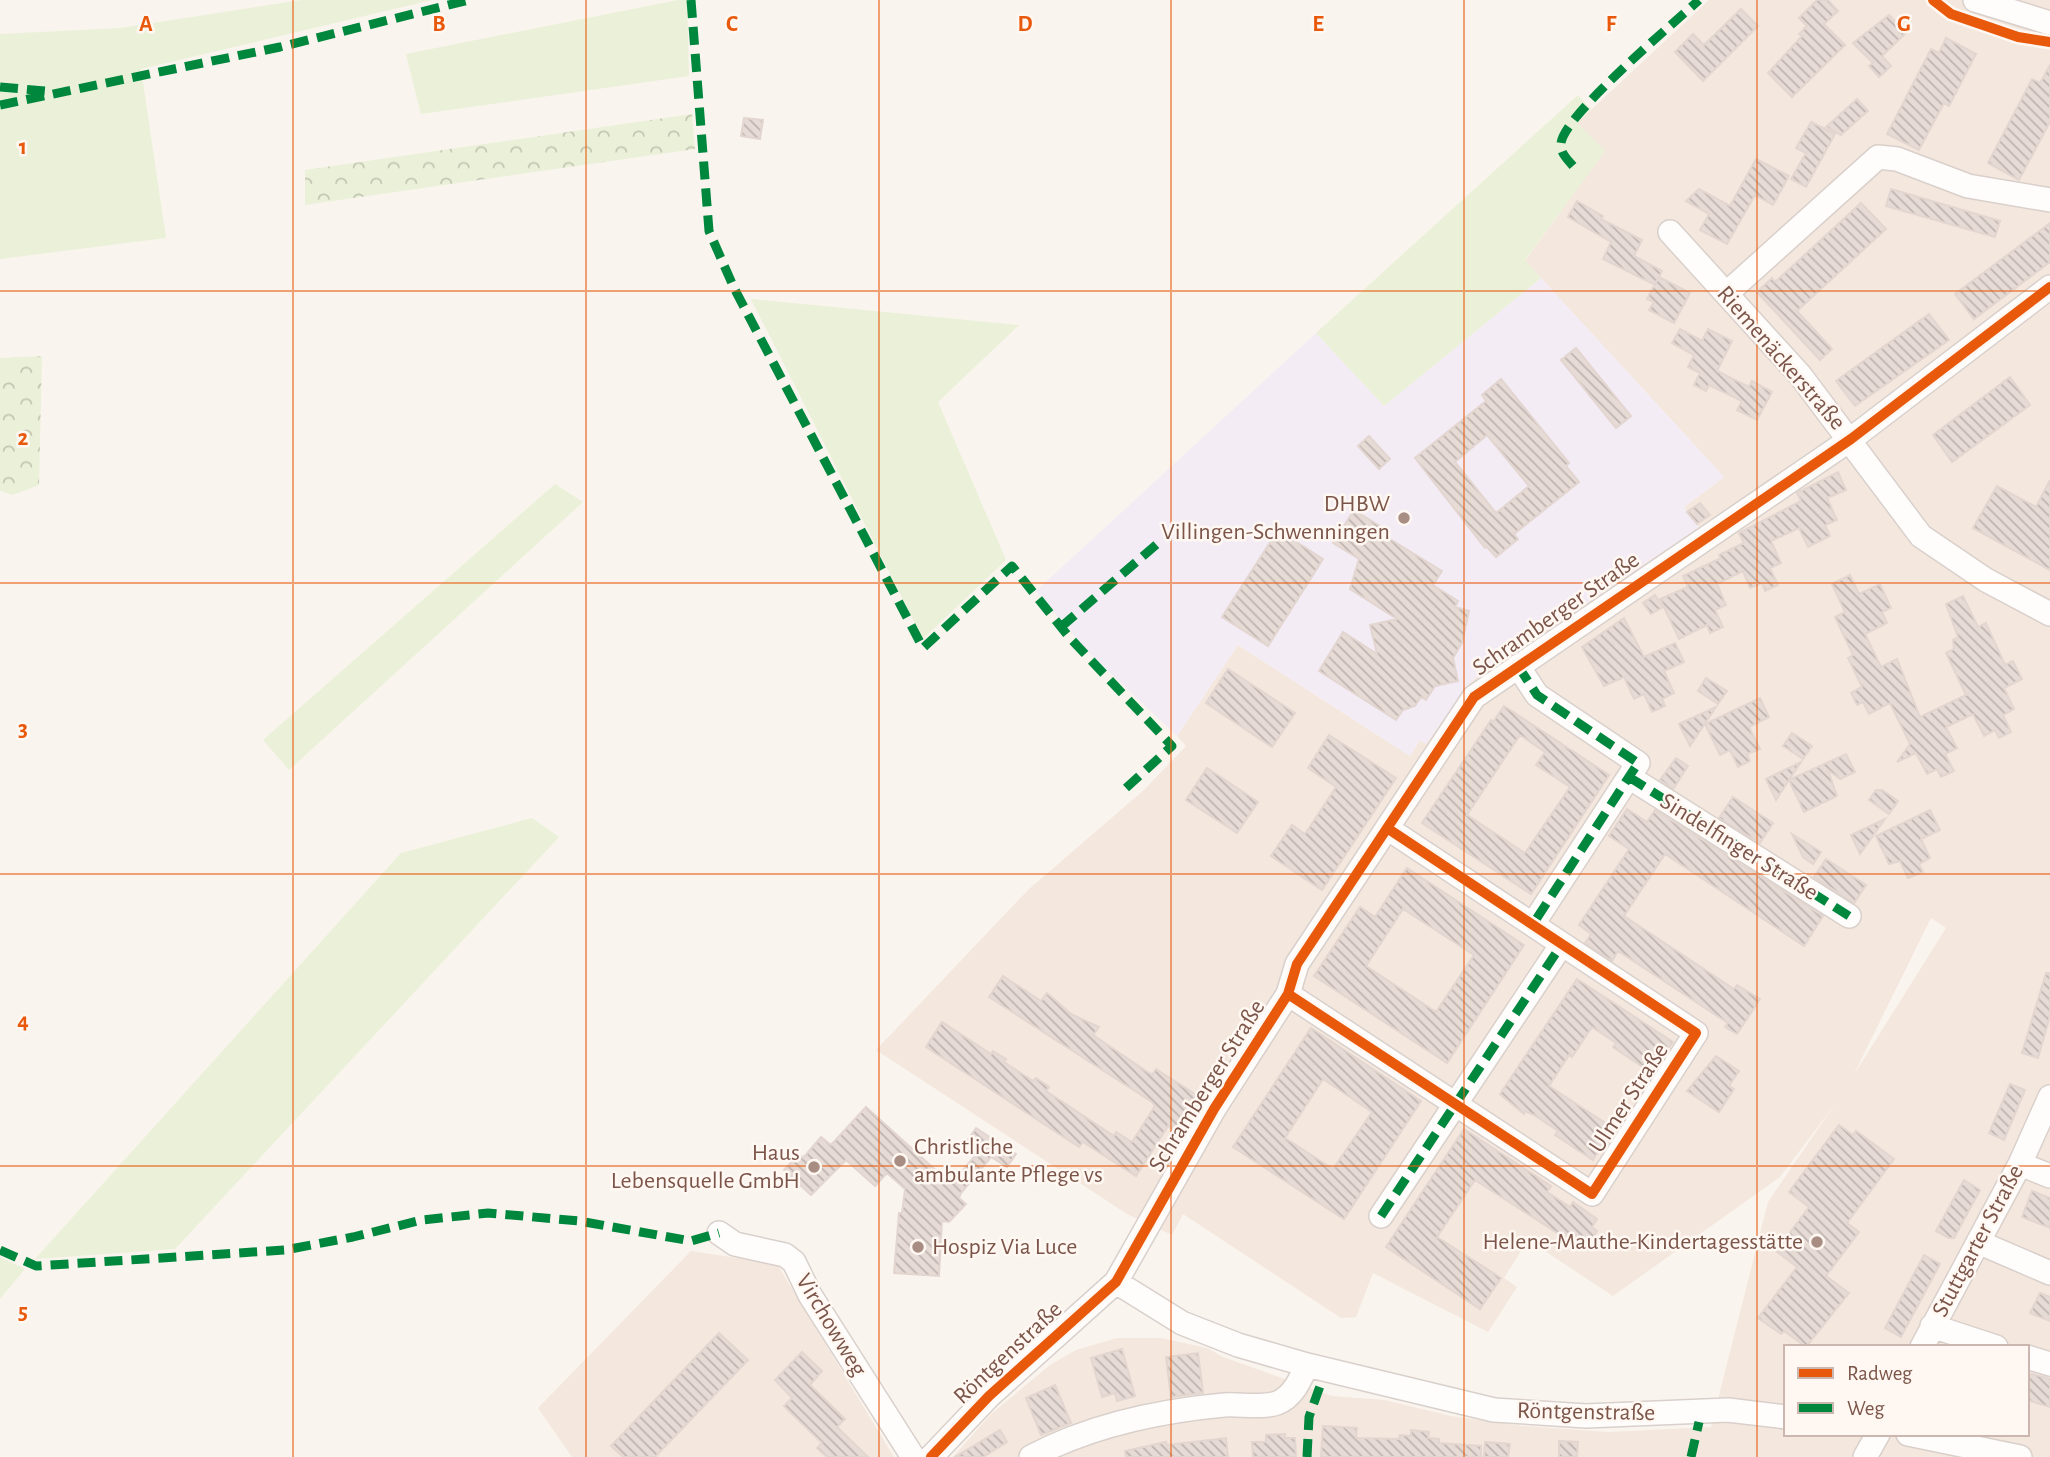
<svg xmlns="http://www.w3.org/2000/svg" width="2050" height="1457" font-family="'Alegreya Sans',sans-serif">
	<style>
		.residential { fill: #f4e7de; fill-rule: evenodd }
		.education { fill: #f4ecf5 }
		.green { fill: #eaf1d8 }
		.forest { fill: url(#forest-crowns) }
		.building { fill: url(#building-back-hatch); stroke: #e3d6d0; stroke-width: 2; fill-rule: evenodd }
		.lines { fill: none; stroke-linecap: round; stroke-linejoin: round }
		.minor-casing { stroke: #d9d0cb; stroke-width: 26 }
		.minor { stroke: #fefdfc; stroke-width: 23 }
		.quiet { stroke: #00873e; stroke-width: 9; stroke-dasharray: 18 9; stroke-linecap: butt }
		.cycleway-casing { stroke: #fff8f2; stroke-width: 15 }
		.cycleway { stroke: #e8590c; stroke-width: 10 }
		.grid { fill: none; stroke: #e8590c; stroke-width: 2; stroke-opacity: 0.55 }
		.poi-dot { fill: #a88d83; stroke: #fff8f2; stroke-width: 2.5 }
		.labels { text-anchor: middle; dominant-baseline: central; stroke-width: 5; stroke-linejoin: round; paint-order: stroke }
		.street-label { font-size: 24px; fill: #7c554a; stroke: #fff8f2 }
		.poi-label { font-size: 24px; fill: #7c554a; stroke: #fff8f2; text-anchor: end }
		.grid-label { font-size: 23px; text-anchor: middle; font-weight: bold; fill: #e8590c; stroke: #fff8f2; stroke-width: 5; stroke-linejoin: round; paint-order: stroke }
	</style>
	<defs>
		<pattern id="forest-crowns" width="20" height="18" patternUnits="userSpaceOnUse" patternTransform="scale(1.75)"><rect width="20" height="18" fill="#eaf1d8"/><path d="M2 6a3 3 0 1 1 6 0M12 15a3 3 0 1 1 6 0" fill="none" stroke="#c3c6b1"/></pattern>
		<pattern id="building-back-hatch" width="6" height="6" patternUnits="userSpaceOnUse" patternTransform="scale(1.75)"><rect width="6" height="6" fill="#e7dbd6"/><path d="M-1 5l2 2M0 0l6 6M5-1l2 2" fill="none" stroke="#c0b4b0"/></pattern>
	</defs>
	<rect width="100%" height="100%" fill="#faf4ee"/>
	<path class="residential" d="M1709,0H2050V1457H953L990,1415L1050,1365L1076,1350L1117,1338H1161L1207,1348L1223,1357L1332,1396L1384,1400L1451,1416L1523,1426L1609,1432L1711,1427L1768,1202L1835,1104L1780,1177L1613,1296L1528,1240L1504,1278L1517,1287L1488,1332L1373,1273L1356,1317L1341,1318L1183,1214L1172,1235L1127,1214L876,1050L1029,889L1144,790L1186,746L1177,736L1238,645L1410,756L1420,740L1426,744L1470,682L1698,527L1684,507L1724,477L1525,261L1604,151L1577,123ZM1931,918L1946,928L1855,1073V1072ZM1786,1347H2027V1434H1786Z
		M691,1251L777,1264L894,1457H572L538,1408Z"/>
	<path class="education" d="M1541,278L1724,477L1684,507L1699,527L1470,682L1426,744L1420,740L1410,756L1238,645L1177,736L1088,652L1036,591L1316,333L1384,406Z"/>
	<path class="green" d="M301,0H432L141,69L166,238L0,259V34L121,28Z
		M678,0H687L689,76L421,114L406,54Z
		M1578,95L1591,109L1577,123L1605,151L1525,260L1541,278L1384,406L1316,333Z
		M751,299L1019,325L938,402L1006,560L923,639Z
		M555,484L583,502L289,770L263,740Z
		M532,818L559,837L175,1249L35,1259L401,853Z
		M0,1257L25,1269L0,1299Z"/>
	<path class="forest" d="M692,114L695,149L305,205V170Z
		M42,356L39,485L13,495L0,491V358Z"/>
	<path class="building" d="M1817,0H1828L1838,11L1824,24L1845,45L1792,97L1768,73L1802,36L1799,34L1807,26L1799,18Z
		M1741,9L1758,26L1703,81L1675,52L1693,34L1704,45Z
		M1889,15L1906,33L1882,56L1891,66L1879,77L1869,66L1873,63L1853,43Z
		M1946,38L1976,54L1949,106L1944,103L1919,150L1887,134L1931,49L1939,53Z
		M2050,65V122L2019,180L1988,163L2032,79L2040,83Z
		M1857,99L1868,111L1841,135L1826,127Z
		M744,118L763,120L760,139L741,136Z
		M1811,122L1835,134L1806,187L1791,179L1806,153L1796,148Z
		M1756,159L1789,176L1773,205L1755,195L1727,244L1700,230L1709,214L1686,201L1699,189L1730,206Z
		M1891,189L2000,221L1995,237L1886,206Z
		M1577,201L1603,216L1601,219L1642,240L1634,256L1662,271L1659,277L1690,293L1674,323L1649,310L1654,302L1647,299L1658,278L1655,285L1603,259L1611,242L1568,217Z
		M1861,203L1886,229L1797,311L1832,349L1820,360L1757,292L1772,278L1775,282Z
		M2050,223V262L1974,319L1955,294Z
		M1929,314L1949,340L1855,406L1836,381Z
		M1680,329L1702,341L1708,329L1732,341L1717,371L1749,387L1752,381L1772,392L1757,420L1737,410L1742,401L1709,385L1706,391L1694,385L1700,373L1688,367L1694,355L1672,343Z
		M1576,348L1631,416L1616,428L1561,360Z
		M2010,377L2030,405L1952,462L1933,435Z
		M1501,379L1569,463L1566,466L1579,482L1514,534L1518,539L1496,557L1487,547L1485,548L1415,458L1486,401L1482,395ZM1487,435L1529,486L1496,513L1455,462Z
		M1369,436L1390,459L1379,469L1358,446Z
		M1838,472L1846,490L1827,498L1837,520L1825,525L1830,536L1808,547L1799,528L1771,541L1781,563L1770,568L1778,585L1765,591L1762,583L1750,588L1743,571L1717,584L1726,605L1715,610L1723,627L1710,633L1707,625L1679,639L1660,599L1688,587L1683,576L1721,558L1719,555L1744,543L1739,533L1801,501L1797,493Z
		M2050,480V570L1973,528L1997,486L2036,507Z
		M1700,503L1710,515L1697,524L1687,512Z
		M1354,510L1388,531L1385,536L1442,571L1433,585L1458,601L1455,607L1469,611L1462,643L1453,658L1458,681L1435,686L1426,700L1421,697L1415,706L1403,710L1396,720L1319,671L1343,632L1377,654L1370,625L1397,619L1350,589L1359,559L1333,543Z
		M1278,530L1323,559L1268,646L1222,617Z
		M1850,575L1859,594L1880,584L1891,608L1882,612L1887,623L1865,634L1881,667L1897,659L1920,717L1966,695L1946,653L1954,649L1953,640L1958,637L1946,604L1963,596L1978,627L1986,623L2005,665L2013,661L2022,679L2004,688L2014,709L2003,715L2011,732L1999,738L1995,730L1984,736L1973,714L1946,727L1957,748L1945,754L1954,771L1941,777L1937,769L1927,774L1916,753L1897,762L1910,744L1890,703L1869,714L1863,702L1857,705L1851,693L1862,687L1848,658L1853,655L1835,617L1845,612L1832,584Z
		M1655,595L1663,607L1651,614L1643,603Z
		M1624,618L1644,657L1675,643L1684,662L1664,671L1674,693L1662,699L1665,706L1652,712L1644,694L1634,699L1624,677L1604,686L1582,647Z
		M1228,669L1295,713L1272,747L1206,703Z
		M1706,678L1727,691L1718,704L1698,691Z
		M1760,698L1769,717L1749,727L1760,749L1747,754L1750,761L1738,767L1730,750L1720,755L1705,724Z
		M1504,706L1609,775L1531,894L1422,823L1491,720L1493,722ZM1520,735L1545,752L1536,765L1570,787L1525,853L1467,815Z
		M1716,707L1690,746L1679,724Z
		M1792,733L1812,746L1803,759L1783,746Z
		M1329,735L1396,778L1322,890L1271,856L1292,825L1305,834L1336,787L1308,768Z
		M1846,754L1855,772L1840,779L1828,770L1837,796L1804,812L1789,780L1776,800L1766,779L1801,762L1789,780Z
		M1676,758L1688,766L1673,789L1660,780Z
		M1207,768L1258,802L1237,833L1186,800Z
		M1876,790H1882L1898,801L1889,814L1869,800Z
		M1733,797L1773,823L1760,843L1719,818Z
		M1627,809L1647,822L1655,810L1823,916L1804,946L1665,854L1624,916L1734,989L1737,985L1760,999L1737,1034L1725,1027L1728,1023L1618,951L1612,961L1585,943L1591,934L1579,925L1629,849L1609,836Z
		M1930,810L1940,830L1921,839L1930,858L1919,864L1923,872L1908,878L1900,861L1889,864L1876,836Z
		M1885,819L1860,854L1851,835Z
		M1792,834L1821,852L1813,864L1803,857Z
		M1826,859L1866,885L1854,903L1814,877Z
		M1407,868L1524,945L1447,1063L1314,976L1360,907L1375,917ZM1403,909L1474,955L1436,1012L1366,966Z
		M2046,973H2050V1016L2038,1058L2022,1053Z
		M1003,976L1041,1001L1047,993L1071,1014L1099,1027L1093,1035L1152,1075L1156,1069L1198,1096L1193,1103L1198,1106L1185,1126L1180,1123L1175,1131L1168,1126L1136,1176L1083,1142L1079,1147L926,1047L942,1022L991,1054L993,1051L1006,1059L1004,1062L1033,1081L1036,1078L1049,1087L1046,1091L1114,1136L1116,1132L1132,1142L1155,1106L1152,1102L989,997Z
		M1577,979L1673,1042L1650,1072L1613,1047L1616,1043L1592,1027L1572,1057L1569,1055L1549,1086L1616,1130L1602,1152L1599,1150L1593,1160L1555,1135L1558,1131L1534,1115L1525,1111L1524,1114L1500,1094Z
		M1311,1028L1421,1101L1344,1219L1233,1147ZM1323,1079L1372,1112L1333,1169L1285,1138Z
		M1716,1056L1739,1071L1729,1086L1734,1089L1719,1112L1687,1091Z
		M2010,1084L2025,1090L2004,1140L1989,1133Z
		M866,1107L951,1184L980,1150L967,1141L976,1128L1016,1154L1007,1167L991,1157L961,1193L959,1198L966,1204L949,1222L942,1221L939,1276L894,1273L899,1213H902L905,1189L887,1173L875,1186L846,1160L811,1195L784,1170L799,1154L803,1158L821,1137L831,1145Z
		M1839,1125L1853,1135L1856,1131L1894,1159L1847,1223L1859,1232L1826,1276L1849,1293L1806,1347L1784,1331L1781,1334L1758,1318L1797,1267L1776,1251L1809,1207L1789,1192Z
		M1464,1129L1551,1186L1547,1192L1570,1207L1573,1202L1597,1219L1592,1227L1597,1231L1590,1242L1581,1237L1576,1245L1475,1180L1437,1237L1501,1278L1480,1309L1386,1247Z
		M1964,1180L1980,1190L1954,1238H1949L1936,1231Z
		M2032,1191L2050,1198V1228L2022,1217Z
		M1924,1255L1940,1264L1901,1337L1885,1328Z
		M2040,1293L2050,1297V1321L2030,1313Z
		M719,1333L748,1360L655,1457H623L611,1446Z
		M1122,1349L1135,1396L1117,1401L1115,1393L1102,1397L1091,1358Z
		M802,1352L822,1371L810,1385L845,1419L837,1427L868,1457H827L817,1448L822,1443L784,1406L792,1398L775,1380Z
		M1198,1353L1203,1393L1171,1397L1166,1357Z
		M2032,1374L2050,1379V1407L2027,1400V1375Z
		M1055,1385L1071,1423L1041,1435L1026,1398Z
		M1323,1426L1357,1428L1356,1438L1399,1439L1400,1435L1411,1436V1430L1429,1432L1428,1438L1439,1439V1443L1481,1446V1457H1321Z
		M1000,1430L1007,1442L983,1457H955Z
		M1285,1434V1438H1295L1296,1457H1253L1252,1442H1266V1435Z
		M1226,1438L1228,1457H1126L1125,1451L1166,1442L1167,1445Z
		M1559,1441L1578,1442L1577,1457H1559Z
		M1485,1442L1510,1444L1508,1457H1484Z"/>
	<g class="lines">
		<defs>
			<path id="minor" d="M1975,0L2050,23
				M1670,232L1800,375L1921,536L1986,580L2050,614
				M1727,293L1878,157L1897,159L1968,186L2050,200
				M1518,666L1537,695L1638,763L1533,924
				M1629,777L1849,916
				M1288,994L1592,1194L1696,1033L1387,828
				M2020,1164L2050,1176
				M1381,1216L1562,944
				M719,1233L735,1244L785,1255L794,1262L810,1295L913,1457
				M1978,1242L2050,1273
				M1116,1282L1182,1323L1238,1345L1307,1365L1494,1410L1586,1416L1728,1410L1786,1417
				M1932,1326L1996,1347
				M1922,1347L2020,1164L2050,1097
				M2027,1357L2050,1364
				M1908,1434L2020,1457
				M931,1457L989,1396L1116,1282L1214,1109L1288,994L1297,964L1474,697L1851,439L2050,287
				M1031,1457C1089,1426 1159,1411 1224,1405C1240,1404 1262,1408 1277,1403C1293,1397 1300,1380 1307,1365
				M1865,1457L1878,1434"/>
		</defs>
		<use href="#minor" class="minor-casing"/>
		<use href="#minor" class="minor"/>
		<path class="quiet" d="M691,0L709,231L734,288L923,648L1012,566L1069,637L1172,746L1126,788
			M0,87L45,91
			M0,105L280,47L469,0
			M1573,166C1567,159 1560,153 1561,143C1565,114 1673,24 1699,0
			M1061,627L1157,544
			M1518,666L1537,695L1638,763L1533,924
			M1629,777L1849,916
			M1381,1216L1562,944
			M0,1250L36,1266L285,1250L353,1237L422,1220L488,1213L579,1221L691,1241L719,1233
			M1307,1457L1309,1417L1320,1386
			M1691,1457L1699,1422"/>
		<defs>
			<path id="cycleway" d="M1933,0L1951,14L2018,37L2050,42
				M1288,994L1592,1194L1696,1033L1387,828
				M931,1457L989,1396L1116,1282L1214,1109L1288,994L1297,964L1474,697L1851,439L2050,287"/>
		</defs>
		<use href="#cycleway" class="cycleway-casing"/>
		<use href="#cycleway" class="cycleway"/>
	</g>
	<path class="grid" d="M293,0V1457M586,0V1457M879,0V1457M1171,0V1457M1464,0V1457M1757,0V1457M0,291H2050M0,583H2050M0,874H2050M0,1166H2050"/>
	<g class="poi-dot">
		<circle cx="1404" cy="518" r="7"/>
		<circle cx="900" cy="1161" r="7"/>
		<circle cx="814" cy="1167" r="7"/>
		<circle cx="1817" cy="1242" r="7"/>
		<circle cx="918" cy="1247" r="7"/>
	</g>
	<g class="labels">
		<g class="street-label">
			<text transform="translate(1781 358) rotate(49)">Riemenäckerstraße</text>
			<text transform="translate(1556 614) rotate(-35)">Schramberger Straße</text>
			<text transform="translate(1739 847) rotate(32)">Sindelfinger Straße</text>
			<text transform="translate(1207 1086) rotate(-58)">Schramberger Straße</text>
			<text transform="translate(1629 1098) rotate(-57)">Ulmer Straße</text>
			<text transform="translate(1978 1241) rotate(-62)">Stuttgarter Straße</text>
			<text transform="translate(831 1325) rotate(59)">Virchowweg</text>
			<text transform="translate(1008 1353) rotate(-43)">Röntgenstraße</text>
			<text transform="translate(1586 1412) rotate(1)">Röntgenstraße</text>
		</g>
		<g class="poi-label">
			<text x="1390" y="504">DHBW<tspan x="1390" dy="28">Villingen-Schwenningen</tspan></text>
			<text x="914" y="1147" text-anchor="start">Christliche<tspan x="914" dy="28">ambulante Pflege vs</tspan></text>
			<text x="800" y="1153">Haus<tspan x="800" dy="28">Lebensquelle GmbH</tspan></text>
			<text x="1803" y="1242">Helene-Mauthe-Kindertagesstätte</text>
			<text x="932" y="1247" text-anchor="start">Hospiz Via Luce</text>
		</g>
	</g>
	<g class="grid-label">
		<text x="146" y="31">A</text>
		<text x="439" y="31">B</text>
		<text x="732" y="31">C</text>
		<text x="1025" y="31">D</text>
		<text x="1318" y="31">E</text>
		<text x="1611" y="31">F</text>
		<text x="1904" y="31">G</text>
		<text x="23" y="154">1</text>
		<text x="23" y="445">2</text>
		<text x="23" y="736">3</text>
		<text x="23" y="1028">4</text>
		<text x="23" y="1319">5</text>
	</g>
	<rect x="1784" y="1345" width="245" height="91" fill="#fff8f2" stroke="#cbb7af" stroke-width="2"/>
	<rect x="1798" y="1368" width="35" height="10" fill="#e8590c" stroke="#cbb7af" stroke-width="2"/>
	<text x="1847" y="1380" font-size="21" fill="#7c554a">Radweg</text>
	<rect x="1798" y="1403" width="35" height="10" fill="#00873e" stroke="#cbb7af" stroke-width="2"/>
	<text x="1847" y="1415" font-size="21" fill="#7c554a">Weg</text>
</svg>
